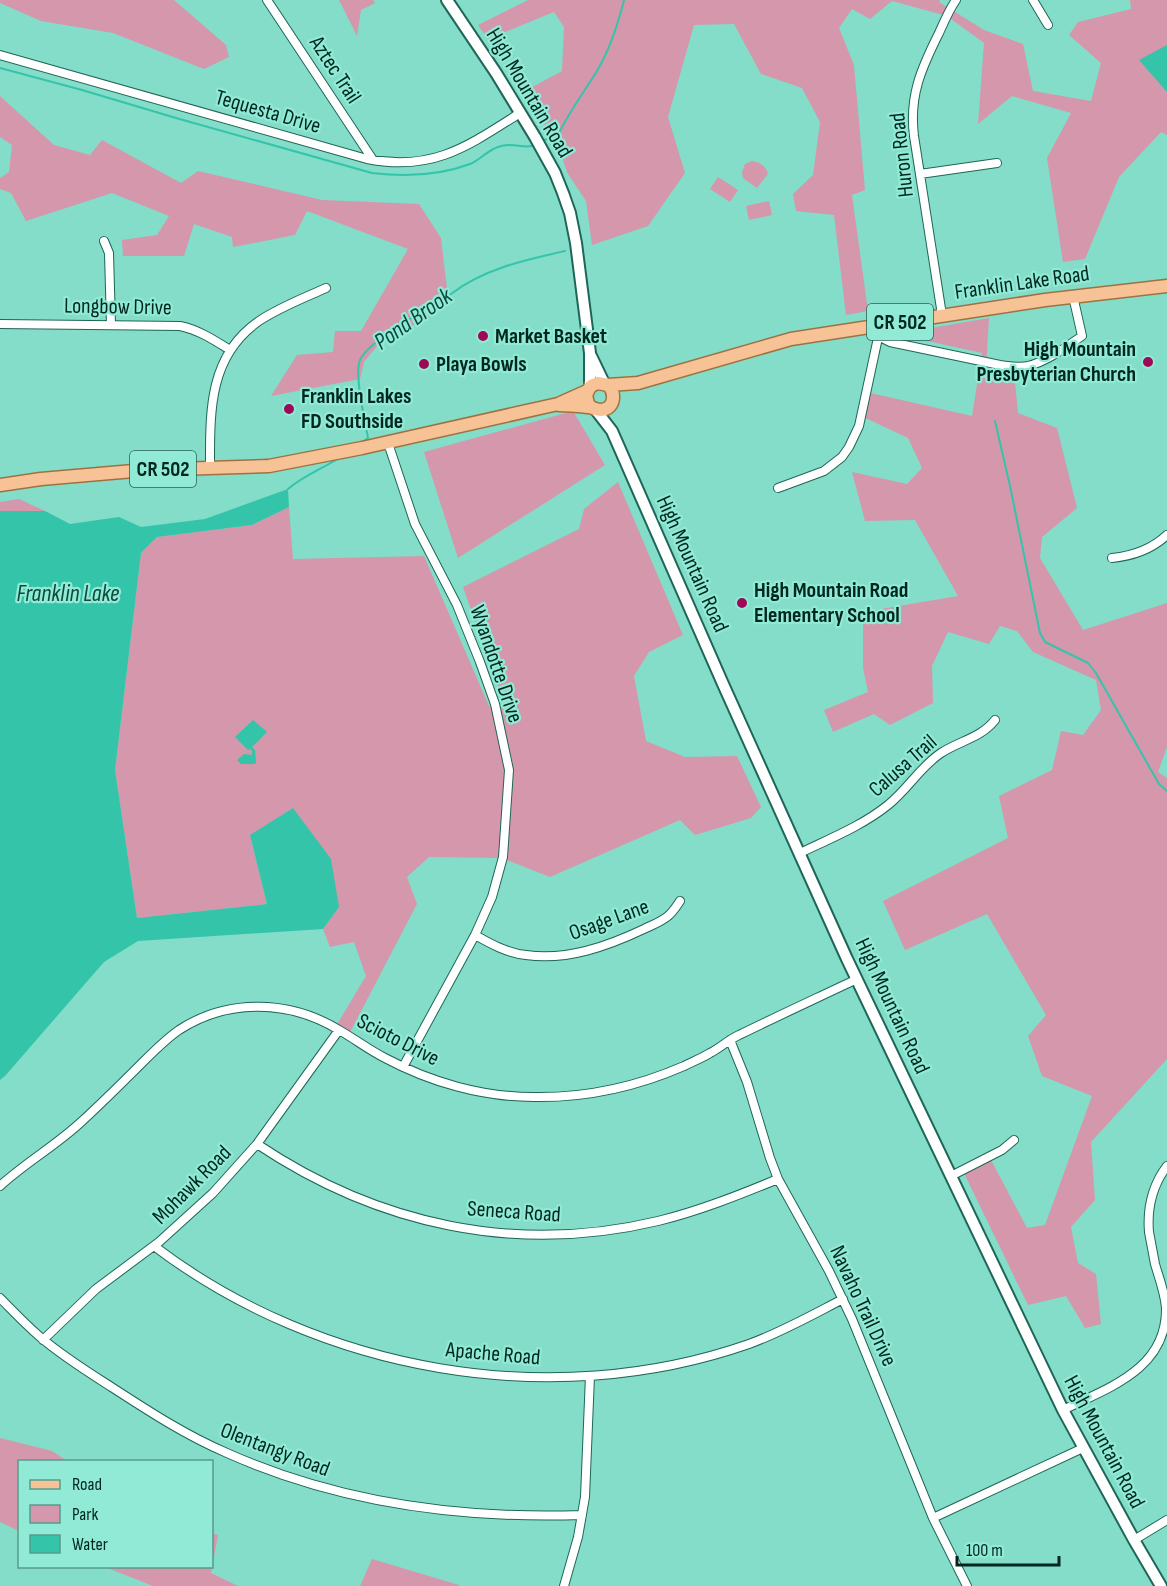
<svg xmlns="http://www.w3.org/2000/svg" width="1167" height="1586" font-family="'Sofia Sans Condensed',sans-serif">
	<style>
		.green { fill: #d597ac }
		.water { fill: #34c4aa }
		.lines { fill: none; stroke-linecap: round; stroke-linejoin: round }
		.stream { stroke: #34c4aa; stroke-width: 2 }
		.minor-casing { stroke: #1f6658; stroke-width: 10 }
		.secondary-casing { stroke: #1f6658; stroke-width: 14 }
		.primary-casing { stroke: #9e7240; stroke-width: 15 }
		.minor { stroke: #fff; stroke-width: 8 }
		.secondary { stroke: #fff; stroke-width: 10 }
		.primary { stroke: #f8c297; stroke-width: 12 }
		.poi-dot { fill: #9c0a57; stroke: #90ead5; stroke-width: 2 }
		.labels { text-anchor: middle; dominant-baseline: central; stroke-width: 4.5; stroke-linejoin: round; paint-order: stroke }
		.shield { fill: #90ead5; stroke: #2b6256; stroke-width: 1.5 }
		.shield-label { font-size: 21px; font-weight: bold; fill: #00271f }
		.street-label { font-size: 22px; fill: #00271f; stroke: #90ead5 }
		.poi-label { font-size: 22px; font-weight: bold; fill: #00271f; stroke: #90ead5; text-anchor: start }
		.water-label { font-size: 24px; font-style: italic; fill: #0b483d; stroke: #90ead5 }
	</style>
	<rect width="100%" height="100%" fill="#83ddc8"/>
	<path class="green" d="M0,0H174L226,45L229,57L204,69L113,33L41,21L0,3Z
		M339,0H373L375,3L361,10L357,36Z
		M528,0H940L939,2L984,30L1023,44L1033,91L1091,101L1101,63L1069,35L1078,22L1131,9L1130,0H1167V135L1161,132L1119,177L1085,259L1063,262L1047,158L1071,113L1012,96L978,124L984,43L947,16L892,1L870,19L852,9L839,28L854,65L865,190L852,195L868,311L846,315L834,215L796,211L793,194L813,175L820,122L802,88L761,74L734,24L694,25L668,117L685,173L648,226L592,245L586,201L568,174L557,144L523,92L562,71L564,27L554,12L488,39L478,25Z
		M0,96L54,145L90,155L102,140L181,183L198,171L322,200L419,204L441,238L449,305L377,346L364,362L360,379L271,396L297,355L333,352L335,331H361L408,249L307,211L295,235L233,247L232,237L194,224L184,256H123L122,240L157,235L169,216L112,193L26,221L11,193L0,189V178L9,172L12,145L0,137Z
		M752,161C760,162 766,166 768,174L757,188L743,178L742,172L745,164Z
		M718,177L738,190L730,202L710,189Z
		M769,201L772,215L749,220L746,206Z
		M989,318L986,366L1014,370L1018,413L1057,428L1077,508L1042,537L1040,558L1083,630L1167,603V747L1158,772L1167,778V1059L1091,1142L1095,1200L1071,1227L1078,1263L1096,1274L1101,1324L1085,1328L1066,1296L1028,1305L963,1171L990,1158L1027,1228L1045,1225L1092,1096L1042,1076L1028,1036L1046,1015L987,914L905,950L883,901L1008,838L999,796L1052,770L1061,731L1083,735L1101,710L1096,680L1033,652L1017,631L1000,626L989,644L948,632L932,666L933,703L890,725L874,714L833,732L824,710L868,692L863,668V612L958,596L915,520L865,521L852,472L907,484L922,468L908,438L859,415L866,392L972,416L982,353L896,334Z
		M573,411L605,465L458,558L424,452Z
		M618,482L683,635L649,652L634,676L646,741L685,757L737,756L761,807L751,818L695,835L680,820L550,877L502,858L429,857L407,877L417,904L346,1040L333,1031L366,976L354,942L330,947L323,929L339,907L250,835L267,904L137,918L115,770L141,553L157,537L252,525L289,507L293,559L424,556L489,706L505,707L463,587L579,529L584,509Z
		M19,499L45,511H0V502Z
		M0,1438L52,1451L67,1461L20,1462L19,1531L0,1522Z
		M212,1533L218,1535L211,1573L238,1586H153L105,1567L212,1566Z
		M372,1559L459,1585V1586H360Z"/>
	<path class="water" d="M1167,45V92L1139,60Z
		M288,489L289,507L252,525L157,537L141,553L115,770L137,918L267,904L250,835L293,808L331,859L339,907L323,929L138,941L104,962L5,1076L0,1080V511H45L70,524L119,517L141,527L205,519Z
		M253,720L267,732L252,747L255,750L256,762L255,764H241L237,760L244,754L252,755V751L250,749L248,750L235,737Z"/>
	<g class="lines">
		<path class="stream" d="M0,68L82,90L176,118L372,173C405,177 438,176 470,164C480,160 488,150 498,147C512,141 524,150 535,145
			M542,141L558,135C569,112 584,92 597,71C610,49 618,24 624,0
			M995,421L1010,486L1040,633L1045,642L1088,663L1096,673L1159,784L1167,791
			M361,443L368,438C365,421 354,374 360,360C371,338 429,309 451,294C483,269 525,260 565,251
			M288,489C303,476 322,469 339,458"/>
		<defs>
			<path id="minor" d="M267,0L373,160
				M1033,0L1048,25
				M0,55L367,159C433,172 468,146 520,113
				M920,174L997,163
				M104,241L109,253L111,325
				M942,315L914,136C909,96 921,69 939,33C944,22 949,10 956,0
				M0,324L180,326C199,330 214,340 230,350
				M878,336L890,342L1000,365C1009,366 1019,368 1028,366C1048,361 1066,347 1082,336L1073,296
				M388,443L415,524L457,605L480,662L495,704L509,770L503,857L492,897L475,935L403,1067
				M210,468C210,413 208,356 259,321C280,307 304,298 326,288
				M778,488L824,471L842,457L849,447L859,426L879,333
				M1112,558C1133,556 1151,550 1167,535
				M800,853C829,839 862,826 888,805C908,789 920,767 941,753C959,741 981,738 995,720
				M475,935C491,944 507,953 526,955C567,961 608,946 644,929C652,925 661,922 668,916C673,912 676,907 680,901
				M730,1040L747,1082L770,1158L778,1179L829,1271L852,1319L933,1518L967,1586
				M257,1144C378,1225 516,1255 658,1221C699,1211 739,1195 778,1179
				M951,1176L1002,1150L1014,1140
				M0,1186C25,1163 55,1146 80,1123C102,1103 122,1083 143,1062C154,1051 166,1039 179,1030C228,998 290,1000 339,1030C355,1039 369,1050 385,1058C430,1082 482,1097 533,1097C585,1098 636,1087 684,1066C692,1062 702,1058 710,1053C720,1048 728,1040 739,1035C778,1016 817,998 857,979
				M154,1246C320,1372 551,1413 749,1344C782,1332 812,1315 843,1299
				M0,1298C13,1311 25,1324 39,1336C62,1356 88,1372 113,1388C150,1412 187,1436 227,1453C339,1503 460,1519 582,1515
				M43,1340L96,1289L159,1242L213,1193L257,1144L339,1030
				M1063,1410C1107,1388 1167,1370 1166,1308C1165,1293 1159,1278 1155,1264C1153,1253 1151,1243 1149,1232C1147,1208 1152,1186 1167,1166
				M933,1518L1083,1448
				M1134,1540L1167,1520
				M564,1586L578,1537L585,1497L590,1376"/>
			<path id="secondary" d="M447,0L496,73L535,137L555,173L563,193L570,213L576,243L590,353V387
				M591,356L604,383
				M595,409L612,431L723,684L847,959L1063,1410L1134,1540L1161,1586"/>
			<path id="primary" d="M559,405C568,405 578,406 588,407C592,407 596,410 601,410C615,409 616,393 608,385
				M591,407L588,404L586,395L590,387L593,385L598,383L608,385L638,383L791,339L1045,300L1167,286
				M0,485L41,479L145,470L269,466L362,448L558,404L587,391"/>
		</defs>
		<use href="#minor" class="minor-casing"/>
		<use href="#secondary" class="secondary-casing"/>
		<use href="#primary" class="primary-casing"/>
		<use href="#minor" class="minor"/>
		<use href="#secondary" class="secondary"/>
		<use href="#primary" class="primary"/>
	</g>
	<g class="poi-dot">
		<circle cx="483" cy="336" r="6"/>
		<circle cx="1148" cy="362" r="6"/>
		<circle cx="424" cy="364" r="6"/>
		<circle cx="289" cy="409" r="6"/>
		<circle cx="742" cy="603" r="6"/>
	</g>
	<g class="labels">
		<g class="shield">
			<rect x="867" y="304" width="66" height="36" rx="4.5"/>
			<rect x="130" y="451" width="66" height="36" rx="4.5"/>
		</g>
		<g class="shield-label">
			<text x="900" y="322">CR 502</text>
			<text x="163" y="469">CR 502</text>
		</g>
		<g class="street-label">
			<text transform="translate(335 70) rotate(57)">Aztec Trail</text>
			<text transform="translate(529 93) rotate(59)">High Mountain Road</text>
			<text transform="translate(268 112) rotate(16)">Tequesta Drive</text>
			<text transform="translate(902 155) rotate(-96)">Huron Road</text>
			<text transform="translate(1022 283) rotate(-8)">Franklin Lake Road</text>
			<text transform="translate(118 307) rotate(1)">Longbow Drive</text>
			<text transform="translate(692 564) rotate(66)">High Mountain Road</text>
			<text transform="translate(496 664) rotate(71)">Wyandotte Drive</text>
			<text transform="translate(903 766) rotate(-41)">Calusa Trail</text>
			<text transform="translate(609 920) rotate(-20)">Osage Lane</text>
			<text transform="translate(892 1006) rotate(65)">High Mountain Road</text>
			<text transform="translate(398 1040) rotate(27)">Scioto Drive</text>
			<text transform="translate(192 1185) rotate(-45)">Mohawk Road</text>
			<text transform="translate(514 1212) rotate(4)">Seneca Road</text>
			<text transform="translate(863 1306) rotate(65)">Navaho Trail Drive</text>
			<text transform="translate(493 1354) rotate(5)">Apache Road</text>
			<text transform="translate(1104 1442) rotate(62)">High Mountain Road</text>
			<text transform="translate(275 1450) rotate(21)">Olentangy Road</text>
		</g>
		<g class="poi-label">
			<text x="495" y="336">Market Basket</text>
			<text x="1136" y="349" text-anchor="end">High Mountain<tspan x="1136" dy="25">Presbyterian Church</tspan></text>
			<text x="436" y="364">Playa Bowls</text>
			<text x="301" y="396">Franklin Lakes<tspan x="301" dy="25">FD Southside</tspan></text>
			<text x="754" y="590">High Mountain Road<tspan x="754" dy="25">Elementary School</tspan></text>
		</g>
		<g class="water-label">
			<text transform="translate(413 319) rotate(-35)">Pond Brook</text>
			<text x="68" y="593">Franklin Lake</text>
		</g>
	</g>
	<rect x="18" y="1460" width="195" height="108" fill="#90ead5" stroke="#569c8c" stroke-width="1.5"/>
	<rect x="30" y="1480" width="30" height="9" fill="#f8c297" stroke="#569c8c" stroke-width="1.5"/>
	<text x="72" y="1490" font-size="18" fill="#00271f">Road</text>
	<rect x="30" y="1505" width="30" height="18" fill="#d597ac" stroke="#569c8c" stroke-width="1.5"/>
	<text x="72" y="1520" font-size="18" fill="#00271f">Park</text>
	<rect x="30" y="1535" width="30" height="18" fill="#34c4aa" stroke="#569c8c" stroke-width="1.5"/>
	<text x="72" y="1550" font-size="18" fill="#00271f">Water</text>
	<path d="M957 1556v9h102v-9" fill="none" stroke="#00271f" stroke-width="3"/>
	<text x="966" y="1556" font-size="18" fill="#00271f" stroke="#90ead5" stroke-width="4.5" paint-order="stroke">100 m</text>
</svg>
